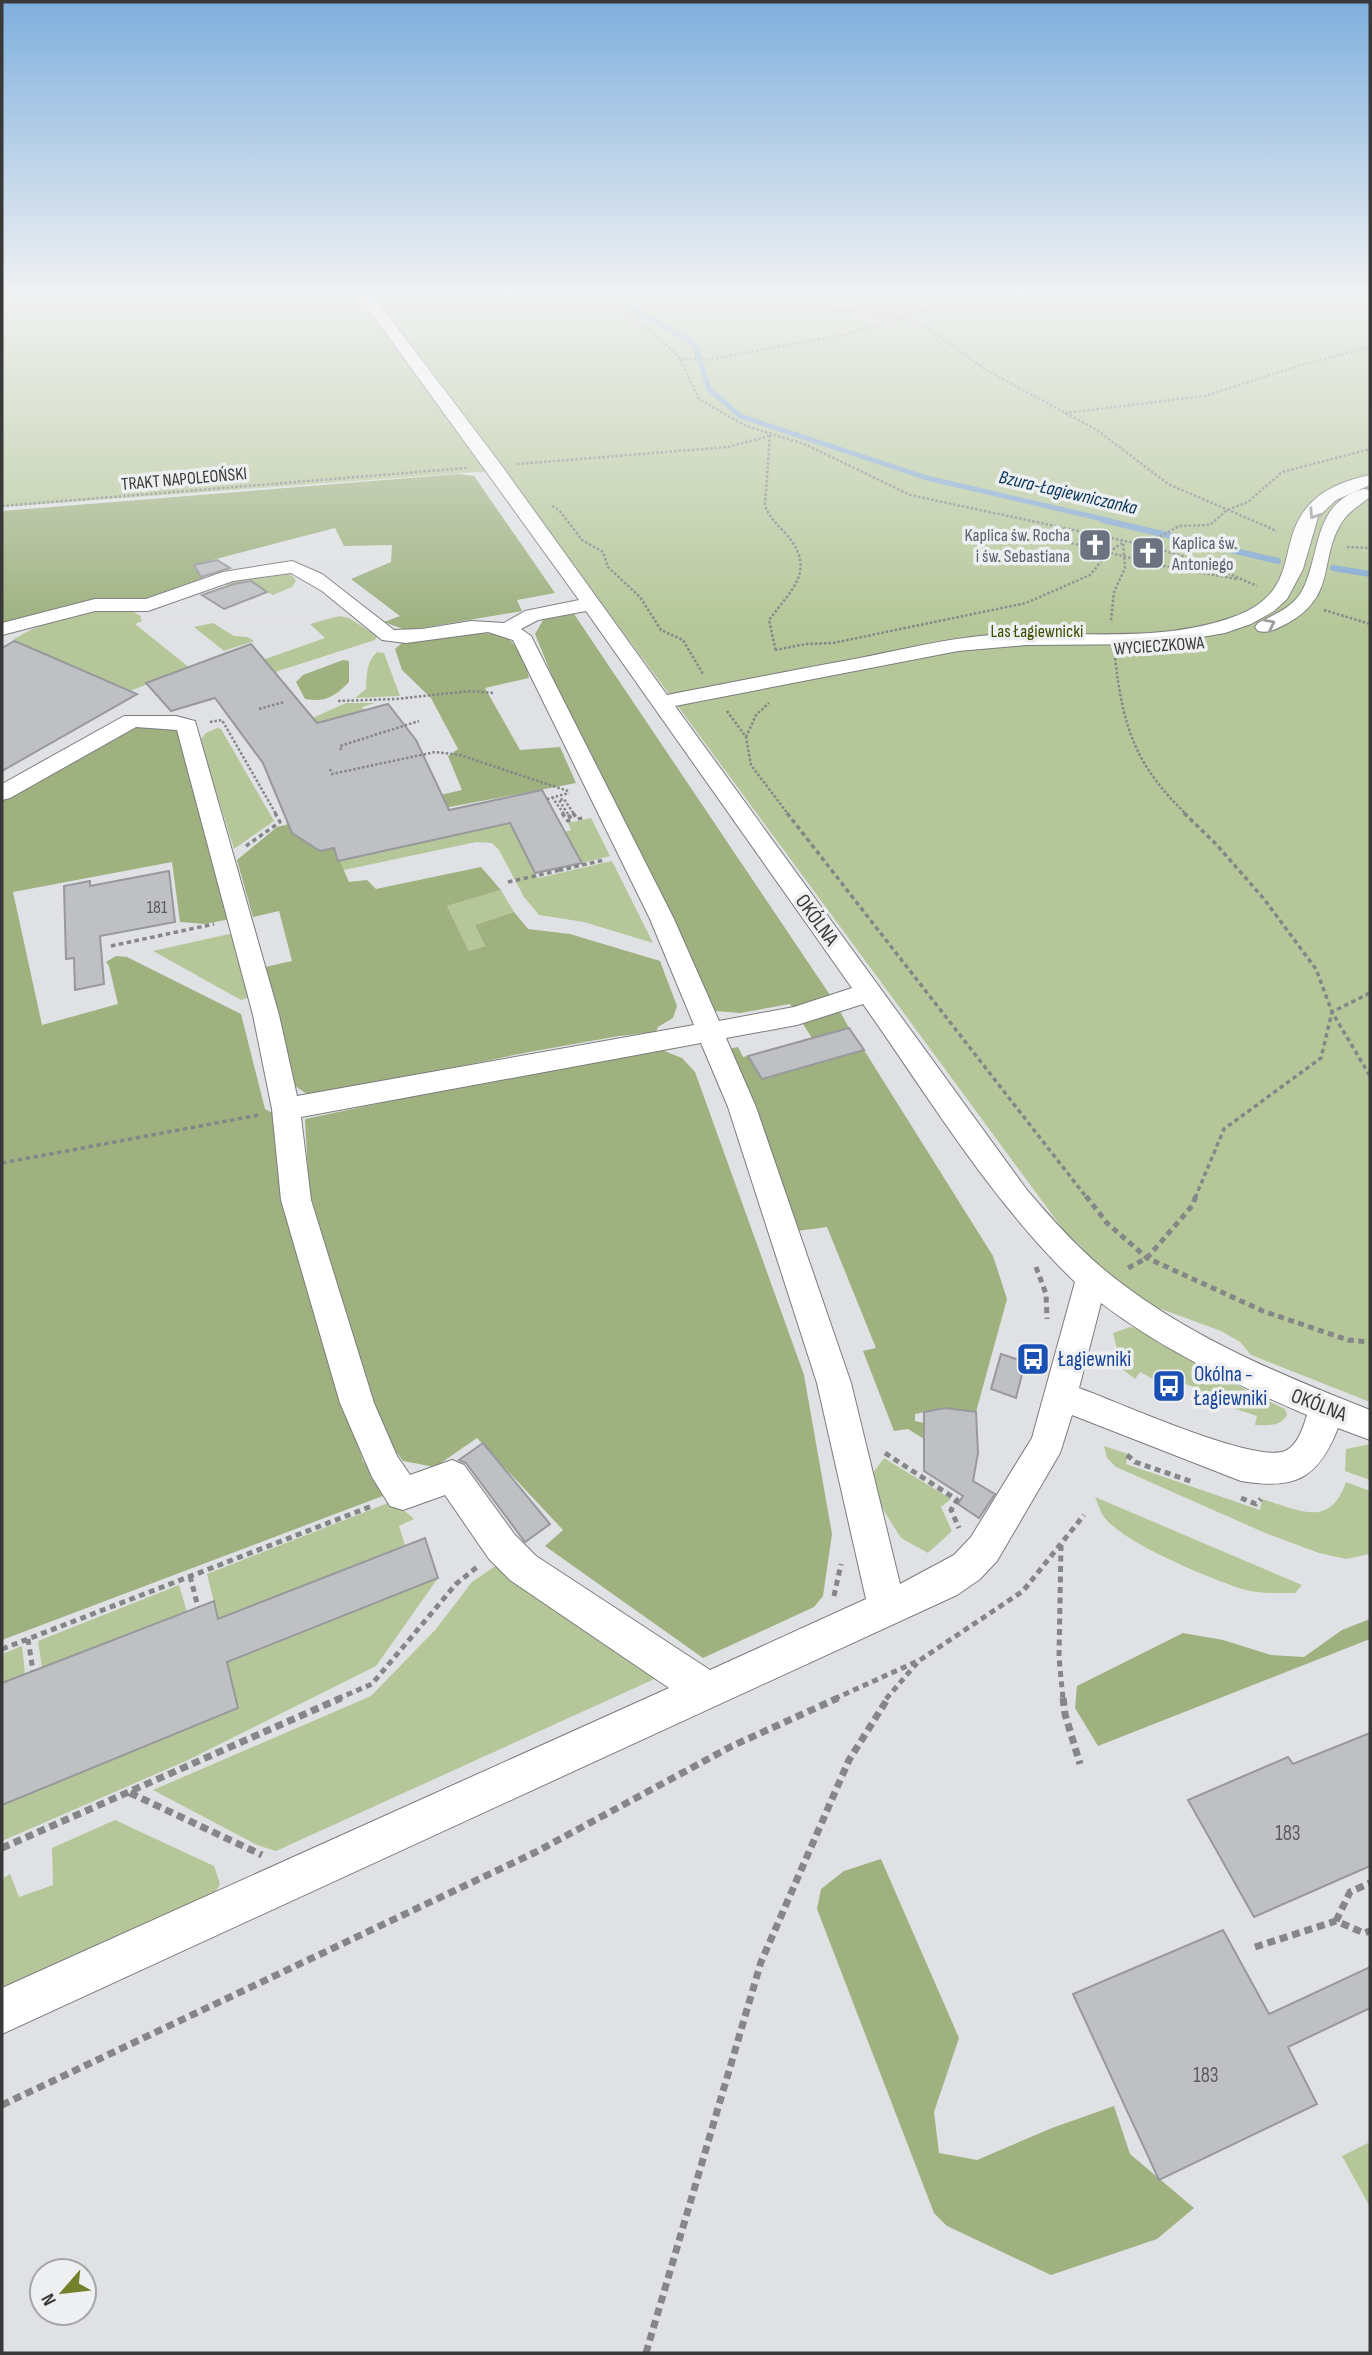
<svg xmlns="http://www.w3.org/2000/svg" width="1372" height="2355" font-family="'Sofia Sans Condensed',sans-serif">
	<style>
		.green { fill: #b5c798 }
		.forest { fill: #9eb17f }
		.lines { fill: none; stroke-linecap: round; stroke-linejoin: round }
		.stream-far1 { stroke: #81a8d0; stroke-width: 5 }
		.stream { stroke: #81a8d0; stroke-width: 6 }
		.building { fill: #bfc0c3; stroke: #98999c; stroke-width: 2 }
		.minor-casing { stroke: #7b7c7e; stroke-width: 2 }
		.path-far3 { stroke: #858688; stroke-width: 2.5; stroke-dasharray: 2.5 2; stroke-linecap: butt }
		.path-far2 { stroke: #858688; stroke-width: 3.5; stroke-dasharray: 4.5 3.5; stroke-linecap: butt }
		.path-far1 { stroke: #858688; stroke-width: 5; stroke-dasharray: 6 4.5; stroke-linecap: butt }
		.path { stroke: #858688; stroke-width: 7; stroke-dasharray: 8 5; stroke-linecap: butt }
		.minor { fill: #fff; fill-rule: evenodd }
		.oneway { stroke: #9c9c9c }
		.labels { text-anchor: middle; dominant-baseline: central; stroke-width: 7; stroke-linejoin: round; paint-order: stroke }
		.far-street-label { font-size: 18px; fill: #39393a; stroke: #edeff1 }
		.far-worship-label { font-size: 18px; fill: #5b616d; stroke: #edeff1; text-anchor: end }
		.far-park-label { font-size: 18px; fill: #3b5000; stroke: #edeff1 }
		.number-label { font-size: 18px; fill: #5a5b5c }
		.far-water-label { font-size: 19px; font-style: italic; fill: #07355a; stroke: #edeff1 }
		.street-label { font-size: 21px; fill: #39393a; stroke: #edeff1 }
		.transit-label { font-size: 21px; fill: #164399; stroke: #edeff1; text-anchor: start }
		.near-number-label { font-size: 21px; fill: #5a5b5c }
	</style>
	<rect width="100%" height="100%" fill="#e0e1e4"/>
	<path class="green" d="M2,297H1370V1402L1251,1355L1240,1342L1221,1331L1115,1292L1080,1245L1065,1232L504,470L2,507Z
		M285,573L293,576L296,581L292,587L273,595L249,580L231,587L221,582Z
		M129,609L142,617L140,618L142,621L135,624L190,668L130,691L13,640C55,614 81,612 129,609Z
		M339,616L349,618L377,636L375,640L278,671L268,679L228,672L325,638L310,624Z
		M213,623L234,636L248,637L254,641L224,651L194,627Z
		M377,652L384,653L400,696L355,698L366,689C367,675 366,662 377,652Z
		M346,703H375L362,707L364,710L279,733Z
		M217,728L221,729L274,821L234,849L200,740L206,733Z
		M591,818L610,856L582,863L565,832L571,830L568,823Z
		M521,820L528,859L538,878L612,861L653,943L584,922L539,915L524,897L499,850L492,843L476,842L344,870L338,861Z
		M501,890L514,912L475,925L485,946L469,951L447,906Z
		M238,932L250,997L241,1000L153,951Z
		M1130,1327L1137,1328L1228,1381L1285,1409L1287,1415C1280,1427 1268,1425 1255,1425L1257,1416L1193,1395L1194,1387L1169,1378L1166,1386L1140,1372L1135,1379L1122,1369L1113,1333Z
		M1370,1444V1480L1345,1471L1346,1449Z
		M1104,1446L1128,1454L1126,1464L1260,1510L1262,1499C1299,1510 1330,1529 1346,1482L1370,1491V1554L1346,1559L1319,1553L1263,1532L1116,1467L1107,1458Z
		M884,1458L951,1499L941,1507L952,1531L928,1553L901,1538L879,1503L869,1478Z
		M1095,1497L1302,1585L1295,1593C1277,1593 1259,1594 1242,1589C1209,1578 1125,1544 1104,1517C1100,1512 1098,1503 1095,1497Z
		M393,1501L414,1519L399,1526L405,1545L218,1619L207,1574Z
		M497,1565L661,1676L276,1851L257,1845L153,1790L371,1696L436,1629L472,1582Z
		M438,1578L376,1666L188,1760L2,1841V1805L238,1708L227,1662Z
		M179,1585L187,1612L42,1668L38,1641Z
		M22,1646L25,1674L2,1683V1654Z
		M115,1820L214,1866L220,1884L210,1901L2,1995V1879L10,1874L19,1897L53,1885L52,1848Z
		M1370,2142V2207L1342,2156Z"/>
	<path class="forest" d="M459,474L474,476L555,593L517,600L522,611L416,629H403L384,622L400,616L351,579L391,562L392,545L344,546L335,528L193,565L203,581L140,601L61,609L2,626V511Z
		M572,611L836,1004L849,1028L812,1038L790,1004L740,1013L715,1011L559,693L535,634L543,620Z
		M455,631L506,635L524,657L529,678L485,688L520,750L560,747L576,783L434,810L427,798L462,790L448,756L458,749L431,698L402,670L395,649L404,641Z
		M343,660L349,661V682C336,696 324,703 305,699L296,682L303,675Z
		M146,724L181,729L235,918L205,924L180,922L172,862L13,892L42,1025L118,1004L109,966L106,962L116,956L127,957L241,1014L265,1109L278,1116L329,1346L363,1461L388,1494L2,1640V799L128,727Z
		M289,824L292,833L320,851L334,848L349,882L367,880L376,889L481,867L501,890L447,906L469,951L485,946L475,925L514,912L528,929L570,934L660,961L677,1006L673,1018L658,1027L656,1032L619,1036L529,1052L326,1094H307L295,1086L265,967L292,961L279,911L253,917L237,860L277,827Z
		M652,1046L682,1058L695,1072L804,1375L832,1534L823,1596L814,1607L703,1658L545,1546L563,1530L477,1438L435,1467L403,1461L381,1432L309,1190L305,1119Z
		M738,1047L743,1057L748,1056L762,1079L864,1050L993,1256L1007,1299L976,1412L945,1408L915,1414V1421L924,1423V1439L908,1429L894,1431L863,1351L876,1348L827,1227L797,1231L729,1049Z
		M1370,1619V1639L1098,1746L1075,1708L1077,1686L1183,1633L1223,1640L1271,1655L1304,1657L1342,1630Z
		M881,1859L959,2038L934,2112L939,2153L977,2160L1052,2128L1114,2106L1130,2154L1194,2208L1157,2239L1051,2275L947,2226L934,2213L817,1909L821,1889L844,1871Z"/>
	<g class="lines">
		<path class="stream-far1" d="M619,297L642,314L691,342L696,349L709,389L740,416L927,478L1111,521"/>
		<path class="stream" d="M1103,520L1278,561
			M1333,568L1370,574"/>
	</g>
	<path class="building" d="M217,560L230,568L201,577L194,565Z
		M251,581L267,592L224,609L202,595L234,584Z
		M14,641L24,645L137,694L2,771V648Z
		M251,644L317,723L388,704L416,740L449,810L542,790L582,863L535,873L510,823L338,861L334,848L320,851L292,833L263,763L215,698L171,711L146,683Z
		M169,871L175,922L100,936L104,984L75,990L74,958L66,959L64,886L90,881V886Z
		M849,1028L864,1050L762,1079L748,1056Z
		M1001,1354L1025,1362L1016,1398L991,1389Z
		M945,1408L976,1412L978,1453L973,1481L995,1494L979,1518L958,1504L963,1496L924,1471V1412Z
		M483,1443L550,1524L525,1542L466,1463L459,1460Z
		M425,1538L438,1578L227,1662L238,1708L2,1805V1683L214,1601L218,1619Z
		M1370,1733V1866L1254,1917L1188,1800L1288,1757L1293,1764Z
		M1223,1930L1269,2014L1370,1967V2008L1288,2047L1317,2104L1159,2180L1073,1994Z"/>
	<g class="lines">
		<defs>
			<path id="minor" d="M360,297H374L499,462L667,695C733,682 799,669 865,657C903,649 942,640 980,636C1063,628 1153,646 1233,617C1306,591 1272,540 1313,501C1327,487 1351,479 1370,475V485L1336,500L1318,517L1303,569L1287,599L1274,611L1251,624L1225,633L1161,644L1026,645L958,651L675,706L1027,1190C1050,1217 1074,1244 1101,1267C1179,1333 1276,1373 1370,1410V1440L1338,1428C1318,1479 1295,1490 1241,1481L1072,1415L1060,1453L997,1561L980,1579L957,1595L2,2034V1988L669,1688L510,1580L489,1559L445,1495L403,1510L390,1506L372,1477L340,1403L281,1200L272,1109L253,1015L177,730L136,727L10,798L2,800V784L124,716H176L195,721L279,1015L297,1096L694,1025L650,919L513,640L488,632L406,643L382,640L322,591L291,573L233,581L148,611H95L2,635V623L95,599H146L223,572L292,561L322,574L394,630L422,629L471,621L504,623L525,611L579,600ZM586,611L852,988L794,1007L719,1021L674,919L531,636L521,629L538,620ZM863,1004C930,1099 991,1201 1075,1282L1032,1438L971,1537L954,1555L900,1584L851,1383L756,1107L726,1038L797,1025ZM701,1043L728,1107L817,1383L866,1599L710,1670L536,1556L515,1535L464,1465L452,1460L410,1475L397,1456L374,1403L311,1200L301,1117ZM1101,1303C1164,1351 1235,1384 1307,1415C1303,1428 1298,1445 1285,1451C1254,1464 1116,1401 1079,1388Z
				M1364,489L1370,490V497C1360,505 1349,511 1342,522C1318,559 1338,595 1288,623C1278,628 1269,634 1258,631L1255,627L1258,623C1274,615 1293,607 1302,591C1321,556 1312,502 1364,489Z"/>
		</defs>
		<use href="#minor" class="minor-casing"/>
		<path class="path-far3" d="M605,297L666,344L680,359L699,399L746,426L807,445L910,495L1144,545L1200,561L1257,586
			M711,297L902,317L928,328L986,370L1097,430L1168,484L1277,531
			M680,359H711L848,334L930,308L940,297
			M1065,413L1205,396L1301,365L1370,347
			M770,435L765,505C769,518 778,525 787,535C817,571 791,590 769,620L776,652
			M517,464L728,447L769,436
			M2,506L467,468
			M552,506L559,510L582,540L603,552L608,567L640,597L661,630L683,640L703,674
			M1067,542L1158,565L1237,579
			M1144,545L1179,526L1210,525L1227,510L1248,502L1282,472L1370,449
			M1347,547L1370,548
			M1324,610L1370,624
			M1111,620L1114,592L1125,568L1123,542
			M775,650L806,644L833,643L1026,603L1090,575L1109,552L1122,543
			M1115,658C1123,727 1135,765 1186,814
			M338,701L396,699L470,691L494,693
			M259,709L284,702
			M727,711L746,737L751,765L788,814
			M210,722L222,720L276,814
			M746,737L756,715L769,703
			M341,750L340,746L419,721
			M330,769L332,774L435,752L460,755L568,791
			M552,797L564,814
			M547,799L569,793
			M568,814L559,800L564,799L574,814"/>
		<path class="path-far2" d="M562,813L568,821L572,820L567,813
			M573,813L577,819L583,818
			M787,813L1087,1198
			M1184,813L1216,844L1264,899L1316,969L1332,1012L1370,1076
			M246,846L280,822L275,813
			M560,868L561,870L604,860
			M508,882L561,870
			M111,946L214,924
			M2,1163L259,1115
			M1195,1198L1224,1129L1321,1058L1332,1012L1370,993"/>
		<path class="path-far1" d="M1086,1196L1107,1223L1147,1258L1263,1311L1348,1340L1370,1342
			M1036,1267L1046,1294L1047,1319
			M1128,1268L1147,1258L1192,1206L1196,1196
			M885,1453L957,1500L951,1510L959,1528
			M1127,1455L1135,1462L1193,1482
			M1241,1498L1256,1504L1261,1499
			M1061,1545L1059,1657L1063,1699
			M190,1576L198,1607
			M834,1596L841,1564
			M28,1639L33,1671
			M2,1649L372,1506
			M337,1699L372,1684L456,1584L477,1567
			M834,1699L920,1660L1023,1591L1084,1515
			M886,1699L917,1663"/>
		<path class="path" d="M1063,1698L1065,1714L1080,1764
			M130,1793L262,1855
			M2,1848L341,1698
			M1336,1921L1350,1892L1370,1883
			M1255,1947L1336,1921L1364,1933L1370,1931
			M2,2105L536,1852L732,1746L838,1698
			M646,2353L761,1962L849,1760L888,1698"/>
		<use href="#minor" class="minor"/>
	</g>
	<defs><path id="oneway-chevron" d="M-2-3.5L2.5 0L-2 3.5" fill="none" stroke-width="1.6" stroke-linecap="round" stroke-linejoin="round" transform="scale(1.75)"/></defs>
	<g class="oneway">
		<use href="#oneway-chevron" transform="translate(1314 514) rotate(123)"/>
		<use href="#oneway-chevron" transform="translate(1270 624) rotate(-26)"/>
	</g>
	<linearGradient id="sky" x2="0" y2="1"><stop stop-color="#7fafde"/><stop offset="0.47" stop-color="#f1f2f3"/><stop offset="1" stop-color="#f1f2f3" stop-opacity="0"/></linearGradient>
	<rect width="1372" height="626" fill="url(#sky)"/>
	<defs>
		<symbol id="church-square" viewBox="-11 -11 22 22"><rect x="-9" y="-9" width="18" height="18" rx="4" fill="#6b7280" stroke="#edeff1"/><path d="M-1.2-6h2.4v3.5h3.3v2.4h-3.3V6h-2.4V-.1h-3.3v-2.4h3.3Z" fill="#fff"/></symbol>
		<symbol id="bus-square" viewBox="-11 -11 22 22"><rect x="-9" y="-9" width="18" height="18" rx="4" fill="#1a4fb4" stroke="#edeff1"/><path d="M-5-6H5V4H4V6H2V4H-2V6H-4V4H-5ZM-3.5-4V0h7V-4ZM-3.5 1.2v1.5H-2V1.2ZM2 1.2v1.5H3.5V1.2Z" fill="#fff"/></symbol>
	</defs>
	<g fill-rule="evenodd">
		<use href="#church-square" x="1076" y="526" width="38" height="38"/>
		<use href="#church-square" x="1129" y="534" width="38" height="38"/>
		<use href="#bus-square" x="1014" y="1340" width="38" height="38"/>
		<use href="#bus-square" x="1150" y="1367" width="38" height="38"/>
	</g>
	<g class="labels">
		<g class="far-street-label">
			<text transform="translate(184 479) rotate(-5)">TRAKT NAPOLEOŃSKI</text>
			<text transform="translate(1159 646) rotate(-4)">WYCIECZKOWA</text>
		</g>
		<g class="far-worship-label">
			<text x="1070" y="535">Kaplica św. Rocha<tspan x="1070" dy="21">i św. Sebastiana</tspan></text>
			<text x="1172" y="543" text-anchor="start">Kaplica św.<tspan x="1172" dy="21">Antoniego</tspan></text>
		</g>
		<g class="far-park-label">
			<text x="1037" y="631">Las Łagiewnicki</text>
		</g>
		<g class="number-label">
			<text x="157" y="907">181</text>
		</g>
		<g class="far-water-label">
			<text transform="translate(1068 493) rotate(13)">Bzura-Łagiewniczanka</text>
		</g>
		<g class="street-label">
			<text transform="translate(817 920) rotate(54)">OKÓLNA</text>
			<text transform="translate(1319 1405) rotate(21)">OKÓLNA</text>
		</g>
		<g class="transit-label">
			<text x="1058" y="1359">Łagiewniki</text>
			<text x="1194" y="1374">Okólna -<tspan x="1194" dy="24">Łagiewniki</tspan></text>
		</g>
		<g class="near-number-label">
			<text x="1288" y="1833">183</text>
			<text x="1206" y="2075">183</text>
		</g>
	</g>
	<rect width="1372" height="2355" fill="none" stroke="#39393a" stroke-width="7"/>
	<g transform="translate(63 2292) rotate(242)"><circle r="33" fill="#edeff1" stroke="#a5a6a8" stroke-width="2"/>
	<path d="M0-5L12 26L0 18L-12 26Z" fill="#75802c"/>
	<text y="-10" font-size="19" font-weight="bold" text-anchor="middle" fill="#39393a">N</text>
	</g>
</svg>
